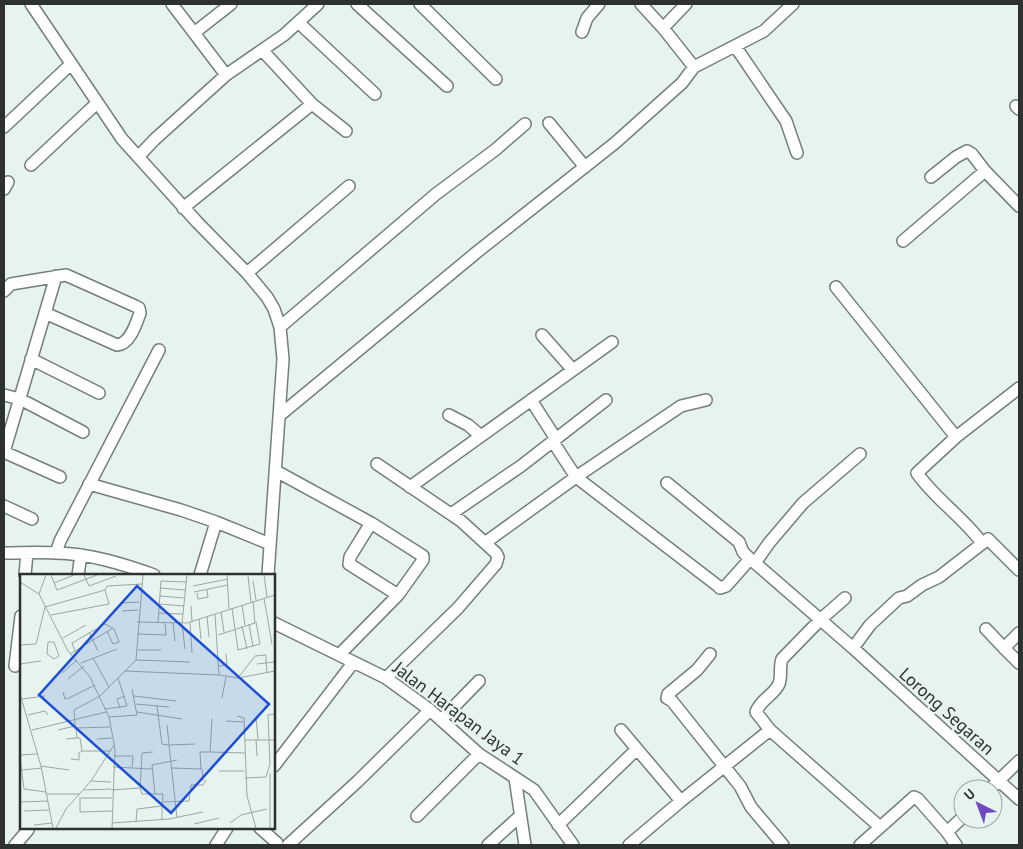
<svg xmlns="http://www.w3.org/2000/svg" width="1023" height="849" font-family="'PT Sans',sans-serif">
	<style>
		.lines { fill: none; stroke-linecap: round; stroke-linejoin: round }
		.minor-casing { stroke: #747f7b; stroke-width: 14 }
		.minor { stroke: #fff; stroke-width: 11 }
		.labels { text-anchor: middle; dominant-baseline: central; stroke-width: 4.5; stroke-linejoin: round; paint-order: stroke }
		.street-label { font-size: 18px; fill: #2d3230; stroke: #e6f3ee }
		.inset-road { fill: none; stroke: #9ca6a2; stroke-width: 1 }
		.view { fill: #1d4ed8; fill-opacity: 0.15; stroke: #1d4ed8; stroke-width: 2.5 }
		.inset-edge { fill: none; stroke: #2d3230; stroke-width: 2.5 }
	</style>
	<rect width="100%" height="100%" fill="#e6f3ee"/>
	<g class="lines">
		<defs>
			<path id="minor" d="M31,4L122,139L197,222L247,273L267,297L274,309L280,327L283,359L268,575
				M172,4L226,75
				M357,4L447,86
				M420,4L496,79
				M298,22L375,94
				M663,28L686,4
				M582,32L587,18L599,4
				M194,33L231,4
				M735,46L786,121L797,153
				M694,67L764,31L793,4
				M312,104L346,131
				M1016,106L1019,109
				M549,123L585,167
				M4,127L71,64
				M138,157L154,140L226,75L284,35L318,4
				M31,165L97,103
				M931,177L956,157L967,151L972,154L985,171L1019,206
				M4,189L8,182
				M183,208L312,104L262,50
				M903,241L985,171
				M247,273L349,186
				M836,287L956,437L1019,388
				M4,291L11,284L66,275L135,306L139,308L140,313C136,324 130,344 117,345L45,313
				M280,327L436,194L495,150L525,124
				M542,335L573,370
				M31,359L99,393
				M4,395L20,399L83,432
				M531,400L556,439
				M280,415L477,252L615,143L682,83L694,67L663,28L641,4
				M449,415L468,425L481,436
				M956,437L917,473C935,499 963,517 982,543
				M553,442L576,477L718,586L720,588L726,586L750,559L755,563L853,648L1019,799
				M4,452L56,276
				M4,452L60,477
				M377,464L461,521L496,553L498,557L496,564L458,608L386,678
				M276,471L371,523L423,556V560L398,595L339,655
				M667,483L739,542L743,552L750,559
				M89,484L181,510L216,522L270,544
				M410,487L612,342
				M4,506L32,519
				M451,514L521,466L606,400
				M371,523L350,557L349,564L398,595
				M486,542L576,477L681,406L706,400
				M4,553C21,553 38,552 55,553C88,553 123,564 154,575
				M56,553L60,541L159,350
				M755,563L769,543L803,503L860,454
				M25,575L27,553
				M78,575L81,555
				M200,575L216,522
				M845,598L820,620L782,659C779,667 782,676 779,684C774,695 760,700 756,712L770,730L880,827
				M274,623L386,678L430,710L479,754L534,790L573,845
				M986,629L1004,648
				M1019,633L1004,648L1019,663
				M853,648L870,625L899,598L907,596L922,585L939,577L988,539L1019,570
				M710,654L697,670L668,694L667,698L672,701L740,786L751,807L783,845
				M15,666L21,616
				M441,720L479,681
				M621,730L637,749
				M274,766L353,663
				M515,778L525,845
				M990,789L1019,761
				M417,816L479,754
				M558,825L637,749L681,801
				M260,828L277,843L275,845
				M947,832L963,817
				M15,845L28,830
				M216,845L227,828
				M288,845L357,782L430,710
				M488,845L520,816
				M629,845L681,801L770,730
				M860,845L914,797L918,799L947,832L956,845"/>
		</defs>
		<use href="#minor" class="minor-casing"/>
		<use href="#minor" class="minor"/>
	</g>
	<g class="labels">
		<g class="street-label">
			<text transform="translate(947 711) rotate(42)">Lorong Segaran</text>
			<text transform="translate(459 713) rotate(37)">Jalan Harapan Jaya 1</text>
		</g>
	</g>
	<g transform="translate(20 574)">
		<rect width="255" height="255" fill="#e6f3ee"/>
		<path class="inset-road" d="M31,1L37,16L77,1M64,1L69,12L96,2M207,1L209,35M244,1L247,23M228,2L231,28M233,7L236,26M0,8L19,20L48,77L70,103L89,143L95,175L92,254M34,9L54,1M173,12L208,5M140,14L165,16M174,18L208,11M177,19L178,25L188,23L187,16M19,20L26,1M140,22L164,24M244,24L252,70M100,29L119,28M139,30L164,32M222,31L225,51M171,32L172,48M212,34L218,76L240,70L236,48M102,37L118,36M201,38L204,58M138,39L163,40M31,41L89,30L85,16M187,42L189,63M179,45L181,65M117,48L167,49L255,21M138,48L141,7L166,8M170,48L172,79M153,49L155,67M229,50L233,73M222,52L227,75M69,58L78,77M117,60L146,61L145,49M198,61L235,49L233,27M43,64L66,51M28,68H34L39,82L34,85L27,80ZM0,71L16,70L25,33L85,16L87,12L122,10M165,75L162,49L167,1M118,76H141M55,77L52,69L85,50L94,55L99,68L93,70L87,57M50,80L93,54M73,84L89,113M116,86L170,88M61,89L97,75M0,90L21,87M199,92L207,91L206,80M105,97L199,101L195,40M247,98L246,89L255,88M42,99L57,86M199,101L218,104L255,97M218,104L235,82L246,81V89L237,90M48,105L64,92M43,118L45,125L49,124L75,111M0,120L21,192L33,254M114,122L156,127M202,124L206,103M2,125L25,122M116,130L149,133M137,132L142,170L149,171L157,244M100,134L97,125L105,122M85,135L107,132L98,104M117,138L162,145M8,141L25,137L28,141M217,142L224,144L227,222L236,254M89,143L117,141L112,115M236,143L238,166M192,145L190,178L225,179M206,147L224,148M147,151L149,170M56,154L90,153M12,156L86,138M38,156L55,152L54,136L80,122L116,86L123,1M57,164H60L62,177H90M46,165L57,164L56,154M77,165L92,164M225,166H255M236,166L237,182M149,171L175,170M0,181L17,180M94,182H113L112,193M0,183L4,215L26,218M51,185L59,186V179L62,177M21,192L49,196M93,193L132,195M152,194L182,195L183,207M181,195L180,178H190M2,196L22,194M199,197H224M250,199V254M225,204L246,203L250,190L248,141L254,140M71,207L91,208M120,214L122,179L133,178M64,216L91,215M91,216L120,214L122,220H143L142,232M27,220H60M135,220L132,191L157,186M59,224H92M60,225V238L92,237M0,228L28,227M143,228L169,227L171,211H183L186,206M4,237L29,236M116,248L117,235L142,232V246M92,249L149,245L183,238M210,249L221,241L247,235M174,250L199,244M14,251L32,249M36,254L46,235L71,207L94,171"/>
		<path class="view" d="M117,12L249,130L151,239L19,121Z"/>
		<rect width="255" height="255" class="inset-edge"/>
	</g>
	<rect width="1023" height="849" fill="none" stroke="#2d3230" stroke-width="10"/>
	<g transform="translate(978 804) rotate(318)"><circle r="24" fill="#e6f3ee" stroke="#9ca6a2"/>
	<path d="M0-4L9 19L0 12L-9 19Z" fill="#7248c1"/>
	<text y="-8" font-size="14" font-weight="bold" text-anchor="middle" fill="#2d3230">U</text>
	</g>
</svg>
